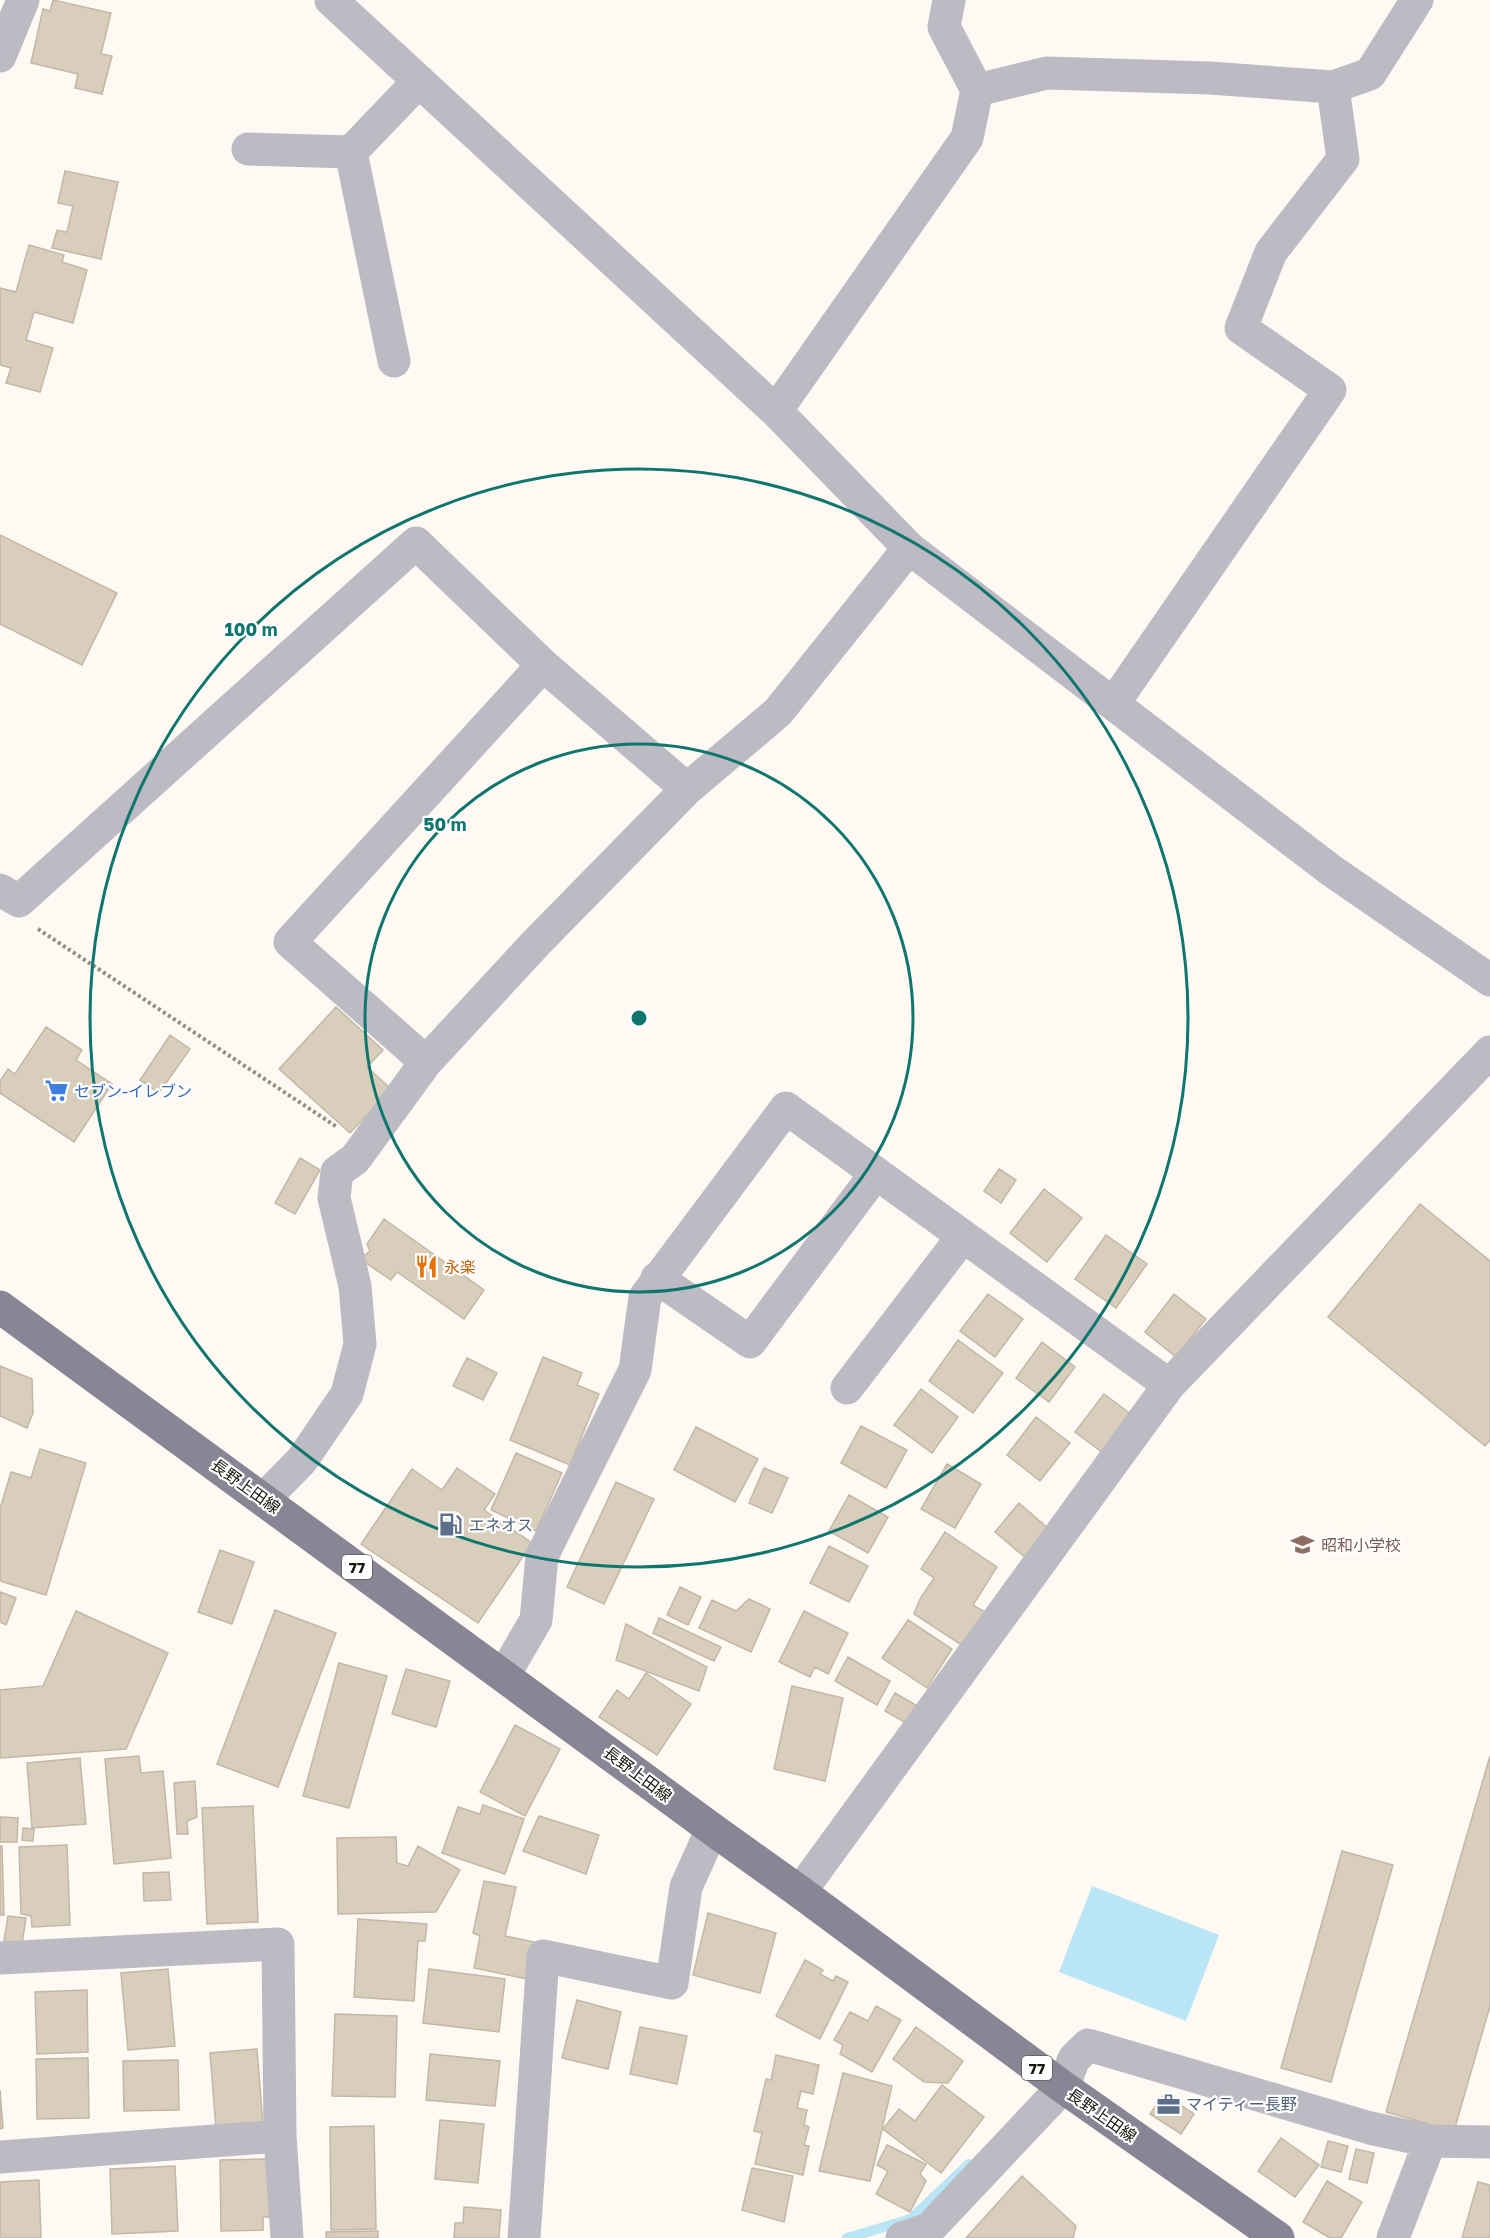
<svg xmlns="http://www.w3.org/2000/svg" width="1490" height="2238" font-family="'Golos Text','Noto Sans JP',sans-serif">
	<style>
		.water { fill: #b9e5f5 }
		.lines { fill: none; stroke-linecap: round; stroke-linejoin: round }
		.stream { stroke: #b9e5f5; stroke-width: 10 }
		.building { fill: #d9cebc; stroke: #c3b7a6; stroke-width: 1.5 }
		.path { stroke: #918c86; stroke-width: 4; stroke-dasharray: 3 3; stroke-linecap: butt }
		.minor { stroke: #bcbbc4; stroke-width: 33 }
		.major { stroke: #888695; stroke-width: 33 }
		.ring { fill: none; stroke: #0f766e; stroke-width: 3 }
		.labels { text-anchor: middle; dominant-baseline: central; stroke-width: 4.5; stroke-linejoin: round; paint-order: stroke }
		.shield { fill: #fff; stroke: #5f5c58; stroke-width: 1.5 }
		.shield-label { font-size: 15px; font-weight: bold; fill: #1a1610 }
		.shop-label { font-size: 16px; fill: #366cbe; stroke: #fff; text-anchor: start }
		.food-label { font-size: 16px; fill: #c56008; stroke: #fff; text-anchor: start }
		.street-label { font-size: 16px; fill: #1a1610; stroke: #fff }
		.service-label { font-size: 16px; fill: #4e5e75; stroke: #fff; text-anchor: start }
		.education-label { font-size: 16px; fill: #785e54; stroke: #fff; text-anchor: start }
		.centre { fill: #0f766e; stroke: #fff; stroke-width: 3 }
		.ring-label { font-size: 18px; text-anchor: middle; font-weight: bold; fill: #0f766e; stroke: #fff; stroke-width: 4.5; stroke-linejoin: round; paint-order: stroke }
	</style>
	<rect width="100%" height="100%" fill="#fef9f2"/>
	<path class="water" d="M1092,1886L1219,1935L1186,2021L1059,1972Z"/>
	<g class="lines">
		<path class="stream" d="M847,2238L911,2219L969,2164"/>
	</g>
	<path class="building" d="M53,0L111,13L101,54L112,56L102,94L75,88L78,74L31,63L43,9L50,11Z
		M65,171L118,182L101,259L52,248L57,230L67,232L73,206L58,203Z
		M29,245L64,255L62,262L87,270L73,323L34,312L26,340L53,348L40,392L6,383L11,368L0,365V288L16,292Z
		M0,535L117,593L82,665L0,624Z
		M336,1007L383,1050L367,1067L391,1089L350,1133L279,1069Z
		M46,1027L82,1050L76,1060L112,1084L74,1142L0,1093V1081L8,1069L15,1074Z
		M170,1035L190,1049L159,1093L140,1080Z
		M300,1158L320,1170L295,1214L275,1203Z
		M999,1169L1016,1180L1001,1203L984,1191Z
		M1044,1189L1082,1218L1047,1262L1010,1233Z
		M1420,1204L1490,1261V1440L1485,1446L1328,1317Z
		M384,1219L484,1290L464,1319L397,1272L391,1280L360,1259L370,1251L367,1244Z
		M1106,1235L1147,1264L1116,1308L1075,1279Z
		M988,1294L1023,1319L995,1357L960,1331Z
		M1174,1294L1206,1319L1176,1357L1145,1332Z
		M958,1340L1003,1373L973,1413L929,1381Z
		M1042,1342L1075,1367L1049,1402L1016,1378Z
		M543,1357L582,1373L577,1385L599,1394L570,1465L510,1440Z
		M467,1358L497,1373L483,1400L453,1386Z
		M0,1366L32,1379L33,1413L27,1428L0,1416Z
		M921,1389L958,1417L932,1453L894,1425Z
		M1104,1394L1132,1415L1103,1453L1075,1432Z
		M1036,1417L1070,1443L1040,1481L1007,1455Z
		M861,1426L907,1450L886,1488L841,1463Z
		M696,1427L758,1459L735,1502L674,1470Z
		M40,1449L86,1463L46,1595L0,1581V1509L11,1472L31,1478Z
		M516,1453L562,1473L536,1531L491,1510Z
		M947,1464L981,1484L955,1528L921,1509Z
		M457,1468L495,1494L484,1510L532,1543L478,1623L361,1544L412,1469L442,1490Z
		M764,1468L788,1478L772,1513L749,1503Z
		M616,1482L654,1499L604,1604L567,1587Z
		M849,1495L888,1517L868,1553L829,1531Z
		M1019,1503L1050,1530L1027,1559L995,1532Z
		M945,1532L997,1567L973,1605L985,1612L963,1646L914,1614L920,1599L934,1578L921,1569Z
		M829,1546L868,1566L849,1602L810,1583Z
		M220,1550L254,1562L232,1624L198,1612Z
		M680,1587L701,1597L688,1625L667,1615Z
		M0,1592L16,1598L6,1625L0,1622Z
		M749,1599L770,1609L751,1652L699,1628L712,1600L736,1611Z
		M275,1610L336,1633L278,1787L217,1764Z
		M76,1611L168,1653L126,1749L0,1758V1690L43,1686Z
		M804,1611L848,1633L828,1674L815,1667L810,1677L779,1662Z
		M659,1618L721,1647L714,1661L653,1633Z
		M908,1620L952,1649L927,1688L882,1658Z
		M626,1624L707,1667L699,1691L616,1660Z
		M848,1657L890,1681L877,1705L835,1681Z
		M339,1663L387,1676L349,1808L303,1796Z
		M406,1669L450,1681L436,1727L392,1714Z
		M646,1673L691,1704L657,1755L599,1717L617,1690L629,1699Z
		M792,1686L843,1698L825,1781L774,1769Z
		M895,1693L921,1708L911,1726L885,1711Z
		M515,1725L560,1749L525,1816L480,1792Z
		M139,1756L141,1773L163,1771L171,1858L114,1864L105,1759Z
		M1490,1756V2006L1454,2131L1386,2112Z
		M80,1758L86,1824L32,1828L27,1763Z
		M195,1781L197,1817L187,1821L188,1834H177L174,1783Z
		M483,1805L524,1819L505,1874L442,1853L458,1807L480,1814Z
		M253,1806L258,1922L207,1924L202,1808Z
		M539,1816L599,1835L586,1874L523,1851Z
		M0,1817L18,1818L17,1842H0Z
		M23,1828L34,1829L33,1841L22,1840Z
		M396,1837L397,1863L408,1866L418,1846L460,1870L436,1912L338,1914L337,1838Z
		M67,1845L70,1925L32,1927L31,1916L21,1914L19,1847Z
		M0,1846H2L4,1915H0Z
		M1342,1851L1393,1865L1331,2082L1281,2068Z
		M169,1872L171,1900L144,1901L143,1873Z
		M484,1881L516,1887L505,1936L534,1942L527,1979L474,1968L480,1936L473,1933Z
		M708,1913L776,1933L760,1993L693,1975Z
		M8,1916L26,1918L22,1944L4,1941Z
		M358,1919L427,1924L425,1941H418L414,2001L354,1997Z
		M805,1960L823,1970L820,1974L833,1981L836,1976L848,1982L820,2039L776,2016Z
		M168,1969L175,2046L128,2050L121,1973Z
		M429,1969L505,1979L499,2032L423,2023Z
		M87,1990L88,2052L37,2054L35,1992Z
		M577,2000L621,2012L608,2069L562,2058Z
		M876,2006L901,2020L872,2072L840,2054L843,2045L834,2040L850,2012L868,2021Z
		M335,2014L397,2016L395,2097L332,2096Z
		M640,2027L687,2036L677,2084L630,2074Z
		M916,2027L963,2061L948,2083L924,2082L893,2059Z
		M257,2049L263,2125L216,2128L210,2053Z
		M430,2054L500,2061L495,2106L426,2100Z
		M776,2055L819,2065L813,2094L801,2091L797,2108L807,2110L804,2125L809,2127L804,2145L809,2146L803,2175L755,2164L762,2133L754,2131L766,2079L771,2080Z
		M88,2058L89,2118L37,2119L36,2059Z
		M178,2060L179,2110L124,2111L123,2061Z
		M843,2073L892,2086L870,2181L819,2171Z
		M942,2085L984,2117L941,2173L883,2129L899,2109L915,2121Z
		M0,2090L3,2128L0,2129Z
		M1164,2094L1194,2114L1181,2134L1150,2114Z
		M440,2120L484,2124L478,2183L435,2179Z
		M374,2126L376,2229L331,2230L330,2127Z
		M1281,2138L1319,2165L1295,2197L1258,2171Z
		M1328,2141L1348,2146L1341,2172L1321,2167Z
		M887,2145L926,2164L920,2174L926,2181L910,2212L876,2194L888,2171L877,2165Z
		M1356,2149L1374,2153L1367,2183L1349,2179Z
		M274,2159V2217H263V2230L221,2231L220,2160Z
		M175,2166L178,2231L112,2234L110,2169Z
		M752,2168L793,2176L784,2222L742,2210Z
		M1022,2176L1076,2226L1073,2238H966Z
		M39,2180L41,2238H0V2182Z
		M1327,2181L1362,2202L1341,2238H1330L1303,2222Z
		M1478,2182L1490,2185V2238H1462Z
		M464,2207L501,2210L499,2238H454L455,2223H463Z
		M378,2231V2238H326V2232Z"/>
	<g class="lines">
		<path class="path" d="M38,929L337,1127"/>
		<path class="minor" d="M331,0L776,411L909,548L1332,871L1490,980
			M949,0L944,27L977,90
			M0,56L23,0
			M248,149L351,152
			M394,361L351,152L419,81
			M776,411L967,138L977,90L1047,73L1209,78L1333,87L1370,74L1417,0
			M1114,703L1330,390L1241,328L1271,252L1343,159L1333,87
			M0,890L19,901L416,543L543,665L687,789
			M426,1062L290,942L543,665
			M657,1278L750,1342L876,1173
			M847,1388L963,1236
			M264,1499L302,1460L347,1394L360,1344L355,1286L334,1198L337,1172L355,1159L426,1062L536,943L687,789L778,712L909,548
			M504,1675L536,1620L542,1556L635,1370L645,1297L786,1108L1169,1385
			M800,1892L1169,1385L1490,1052
			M0,1958L278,1944L280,2136L287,2238
			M0,2157L280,2136
			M524,2238L543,1956L672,1983L686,1887L712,1829
			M902,2238L929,2229L1063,2087L1074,2059L1088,2045L1370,2128L1430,2141L1490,2142
			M1393,2238L1430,2141"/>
		<path class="major" d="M0,1307L712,1829L800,1892L1063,2087L1278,2238"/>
	</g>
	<g class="ring">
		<circle cx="639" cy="1018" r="274"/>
		<circle cx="639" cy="1018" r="549"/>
	</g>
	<defs>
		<symbol id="supermarket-bare" viewBox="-9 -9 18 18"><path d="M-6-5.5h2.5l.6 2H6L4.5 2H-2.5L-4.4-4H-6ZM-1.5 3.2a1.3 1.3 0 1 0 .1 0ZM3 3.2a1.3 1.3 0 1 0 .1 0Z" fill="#3f7fe0" stroke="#fff" stroke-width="2.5" paint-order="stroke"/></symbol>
		<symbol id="restaurant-bare" viewBox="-9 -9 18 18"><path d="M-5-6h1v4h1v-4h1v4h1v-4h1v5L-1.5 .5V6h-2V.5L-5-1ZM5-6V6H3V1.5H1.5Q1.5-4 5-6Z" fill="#e8710a" stroke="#fff" stroke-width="2.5" paint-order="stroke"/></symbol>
		<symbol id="fuel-bare" viewBox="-9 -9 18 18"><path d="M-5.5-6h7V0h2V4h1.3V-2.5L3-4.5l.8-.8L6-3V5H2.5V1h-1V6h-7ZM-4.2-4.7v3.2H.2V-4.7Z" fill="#5c6f8a" stroke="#fff" stroke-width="2.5" paint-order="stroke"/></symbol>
		<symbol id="school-bare" viewBox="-9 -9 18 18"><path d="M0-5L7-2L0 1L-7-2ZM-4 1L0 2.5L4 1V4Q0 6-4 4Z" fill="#8d6e63" stroke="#fff" stroke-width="2.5" paint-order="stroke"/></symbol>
		<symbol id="office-bare" viewBox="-9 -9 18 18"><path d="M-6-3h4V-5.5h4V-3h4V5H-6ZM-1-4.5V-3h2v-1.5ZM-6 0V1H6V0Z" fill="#5c6f8a" stroke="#fff" stroke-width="2.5" paint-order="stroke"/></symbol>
	</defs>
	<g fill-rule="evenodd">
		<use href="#supermarket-bare" x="40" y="1074" width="33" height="33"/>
		<use href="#restaurant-bare" x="410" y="1250" width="33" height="33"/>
		<use href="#fuel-bare" x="434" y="1508" width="33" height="33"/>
		<use href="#school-bare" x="1286" y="1528" width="33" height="33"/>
		<use href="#office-bare" x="1152" y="2088" width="33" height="33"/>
	</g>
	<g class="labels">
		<g class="shield">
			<rect x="342" y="1555" width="30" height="24" rx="4.5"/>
			<rect x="1022" y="2056" width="30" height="24" rx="4.5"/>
		</g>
		<g class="shield-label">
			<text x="357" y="1567">77</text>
			<text x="1037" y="2068">77</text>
		</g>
		<g class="shop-label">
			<text x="74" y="1091">セブン-イレブン</text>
		</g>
		<g class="food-label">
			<text x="444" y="1267">永楽</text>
		</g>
		<g class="street-label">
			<text transform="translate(246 1486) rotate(36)">長野上田線</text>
			<text transform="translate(638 1774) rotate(37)">長野上田線</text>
			<text transform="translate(1102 2115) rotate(35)">長野上田線</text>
		</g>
		<g class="service-label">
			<text x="469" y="1525">エネオス</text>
			<text x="1186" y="2104">マイティー長野</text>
		</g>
		<g class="education-label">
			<text x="1321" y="1545">昭和小学校</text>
		</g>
	</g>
	<circle cx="639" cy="1018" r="9" class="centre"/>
	<g class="ring-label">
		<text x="251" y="636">100 m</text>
		<text x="445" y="831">50 m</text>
	</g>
</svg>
